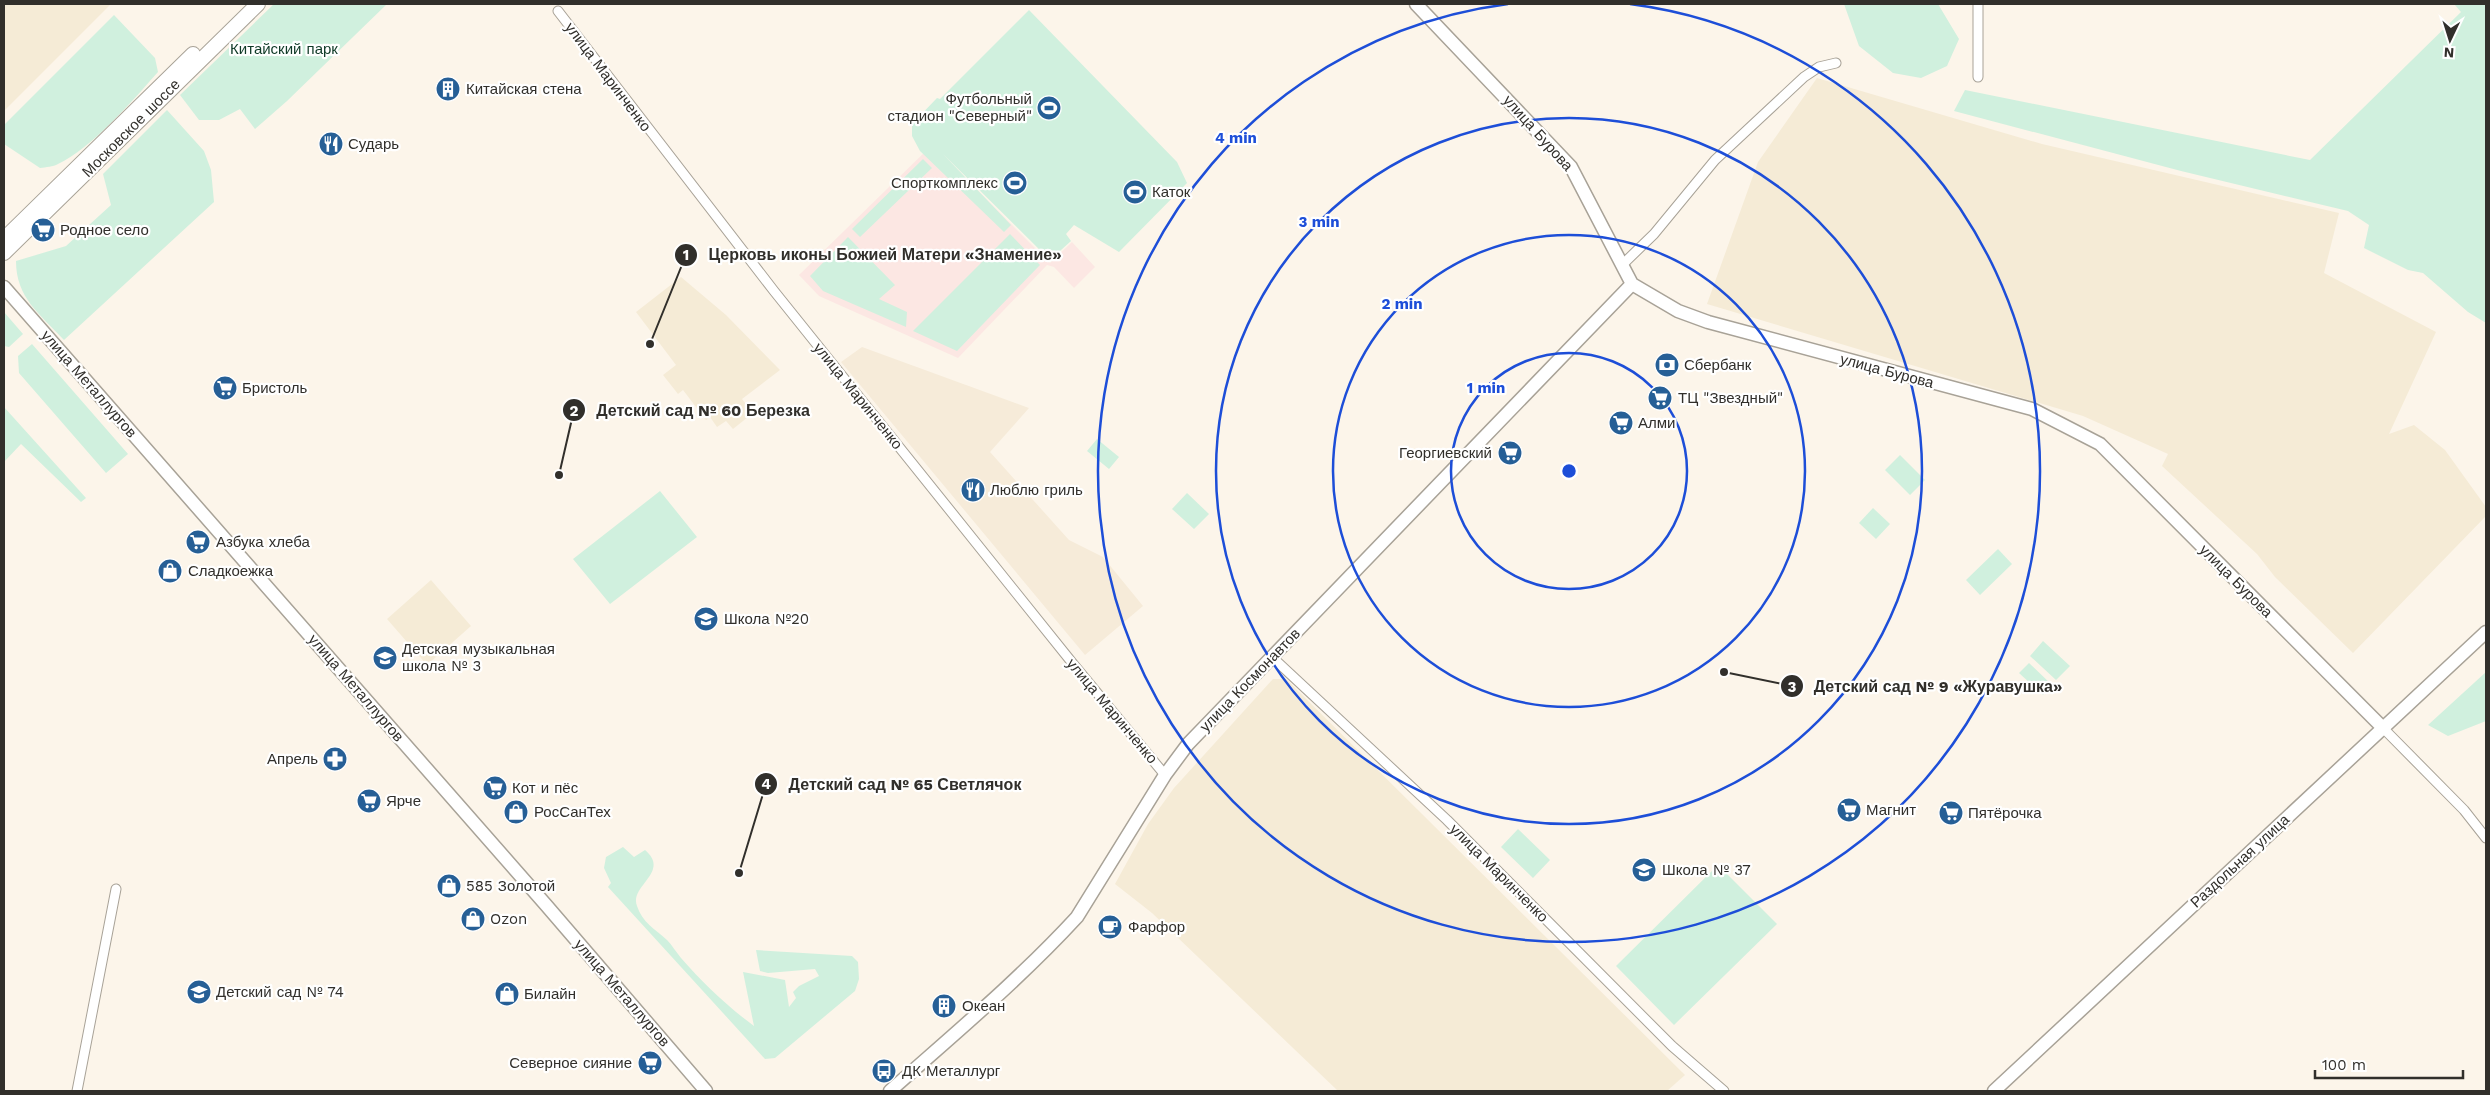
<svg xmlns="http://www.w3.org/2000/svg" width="2490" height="1095" font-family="'Work Sans',sans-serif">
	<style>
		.built { fill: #f6ebd9 }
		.industrial { fill: #f5ebd6 }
		.education { fill: #fce7e3 }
		.green { fill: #d0f0de }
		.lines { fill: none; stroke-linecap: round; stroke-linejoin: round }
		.minor-casing { stroke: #a8a297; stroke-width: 11 }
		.secondary-casing { stroke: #a8a297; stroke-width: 15 }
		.primary-casing { stroke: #a8a297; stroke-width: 16 }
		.minor { stroke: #fff; stroke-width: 9 }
		.secondary { stroke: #fff; stroke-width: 12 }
		.primary { stroke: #fff; stroke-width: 14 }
		.ring { fill: none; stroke: #1d4ed8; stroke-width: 2.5 }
		.labels { text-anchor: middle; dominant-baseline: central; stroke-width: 4.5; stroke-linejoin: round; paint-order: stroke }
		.park-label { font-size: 15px; fill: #0e3926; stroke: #fff }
		.street-label { font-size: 15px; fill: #312f2b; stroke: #fff }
		.poi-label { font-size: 15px; fill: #312f2b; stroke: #fff; text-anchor: start }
		.centre { fill: #1d4ed8; stroke: #fff; stroke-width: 2.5 }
		.ring-label { font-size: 15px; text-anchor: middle; font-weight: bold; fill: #1d4ed8; stroke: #fff; stroke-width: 4.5; stroke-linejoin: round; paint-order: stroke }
		.leader { fill: none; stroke: #312f2b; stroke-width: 2 }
		.callout-dot { fill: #312f2b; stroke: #fff; stroke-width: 2 }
		.mark-label { font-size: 15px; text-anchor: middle; font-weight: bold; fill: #fff }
		.callout-label { font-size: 16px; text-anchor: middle; font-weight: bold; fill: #312f2b; stroke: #fff; stroke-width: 4.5; stroke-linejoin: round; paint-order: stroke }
	</style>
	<rect width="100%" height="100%" fill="#fcf5ea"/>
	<path class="built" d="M862,347L1029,408L990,452L1069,540L1103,557L1143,606L1085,655L841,362Z"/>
	<path class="industrial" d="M4,4H111L4,111Z
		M1817,78L2042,144L2339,213L2324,273L2436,332L2389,434L2414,425L2445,450L2486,507V516L2353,653L2275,577L2257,554L2162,466L2168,454L2083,416L1707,304L1758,162Z
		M681,277L726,315L780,370L742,399L753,413L733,429L726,421L717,427L710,417L706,420L683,390L678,394L663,375L676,365L636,312Z
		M431,580L471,626L427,665L387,619Z
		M1273,679H1286L1685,1075L1667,1091H1336L1337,1090L1152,913L1115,884L1148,824L1174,788Z"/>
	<path class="education" d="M932,145L1050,263L1072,242L1095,267L1074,288L1054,267L1047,265L958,358L819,296L799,275Z"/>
	<path class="green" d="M274,4H387L287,101L255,129L240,109L219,120H199L180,95Z
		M1844,4H1938L1959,39L1947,66L1921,78L1893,73L1859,46Z
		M2454,4H2486V323L2468,312L2423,273L2408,270L2364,248L2369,225L2348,211L2181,171L1954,111L1965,90L2310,160L2461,12Z
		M1029,10L1177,162L1187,183L1119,252L1074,225L1066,234L1071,241L1050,260L943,154L1011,225L1004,232L920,151L912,136V124L937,98L940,99Z
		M114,15L155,58L158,72C134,99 91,149 58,164C53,167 46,167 40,168L4,144V125Z
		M167,110L204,151L211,170L214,202L64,340C40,314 16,298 16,261L66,246L111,205L103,174Z
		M923,159L932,168L860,237L852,229Z
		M1010,234L1040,265L957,351L913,331Z
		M848,237L895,285L879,299L907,312L906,327L823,291L810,276Z
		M4,312L23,334L9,347L4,346Z
		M32,344L128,454L106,473L19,373L18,356Z
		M4,407L86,498L81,502L21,444L4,462Z
		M1097,439L1119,457L1109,469L1087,451Z
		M1900,455L1925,480L1910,495L1885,470Z
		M660,491L697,537L610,604L573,559Z
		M1187,493L1209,514L1194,529L1172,509Z
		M1873,508L1890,524L1876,539L1859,523Z
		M1998,549L2012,564L1980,595L1966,580Z
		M2043,641L2070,666L2056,680L2030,656Z
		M2029,663L2052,685L2043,695L2019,673Z
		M2486,672V721L2448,736L2428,725Z
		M1518,829L1550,860L1533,878L1501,847Z
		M623,847L634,857L645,850C671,872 629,886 637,906C642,922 655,929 667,940C672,945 676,952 681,958C702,982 728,1007 754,1026L743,972L785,980L789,1007L796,998L793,992L799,986L819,976L815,969L768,973L760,971L756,950L852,956L858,962L859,979L855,991L775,1058L765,1059L608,887L611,883L604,868L606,857Z
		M1718,865L1777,924L1674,1025L1616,966Z"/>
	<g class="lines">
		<defs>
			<path id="minor" d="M1978,4V77
				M558,11L774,291L1074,665L1165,775
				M1622,265L1654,234L1715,160L1804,77L1819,67L1836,63
				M1272,657L1447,820L1672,1046L1724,1091
				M2383,728L2464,810L2486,838
				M77,1091L116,889"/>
			<path id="secondary" d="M1416,4L1571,167L1632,284L1678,311L1708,322L2032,409L2100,444L2383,728
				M4,287L546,905L706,1091
				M890,1091C953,1035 1019,980 1077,917L1165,775L1188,744L1632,284
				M1994,1091L2486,632"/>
			<path id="primary" d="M4,239L193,54
				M4,253L258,4"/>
		</defs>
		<use href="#minor" class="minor-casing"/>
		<use href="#secondary" class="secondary-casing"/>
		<use href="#primary" class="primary-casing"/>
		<use href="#minor" class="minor"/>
		<use href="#secondary" class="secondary"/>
		<use href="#primary" class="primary"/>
	</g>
	<g class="ring">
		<circle cx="1569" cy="471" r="118"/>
		<circle cx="1569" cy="471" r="236"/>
		<circle cx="1569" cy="471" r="353"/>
		<path d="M1630 4A471 471 0 1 1 1508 4"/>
	</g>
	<defs>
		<symbol id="building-disc" viewBox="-11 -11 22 22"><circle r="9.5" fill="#265f96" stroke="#fff"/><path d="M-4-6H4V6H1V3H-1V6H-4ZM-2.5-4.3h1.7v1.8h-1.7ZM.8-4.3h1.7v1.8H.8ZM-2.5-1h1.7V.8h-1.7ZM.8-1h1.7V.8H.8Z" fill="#fff"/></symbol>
		<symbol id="stadium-disc" viewBox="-11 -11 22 22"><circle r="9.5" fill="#265f96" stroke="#fff"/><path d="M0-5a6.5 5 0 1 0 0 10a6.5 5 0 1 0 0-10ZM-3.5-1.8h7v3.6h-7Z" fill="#fff"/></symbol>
		<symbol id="restaurant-disc" viewBox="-11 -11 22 22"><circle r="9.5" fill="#265f96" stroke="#fff"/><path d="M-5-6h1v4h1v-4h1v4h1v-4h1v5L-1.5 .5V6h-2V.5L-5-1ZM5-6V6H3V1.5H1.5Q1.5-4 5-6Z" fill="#fff"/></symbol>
		<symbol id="supermarket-disc" viewBox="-11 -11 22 22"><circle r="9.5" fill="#265f96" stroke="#fff"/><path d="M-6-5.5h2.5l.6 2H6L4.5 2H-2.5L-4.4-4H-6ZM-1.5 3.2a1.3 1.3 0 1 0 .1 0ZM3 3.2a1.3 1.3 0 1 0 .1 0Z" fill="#fff"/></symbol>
		<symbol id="bank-disc" viewBox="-11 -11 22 22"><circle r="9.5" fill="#265f96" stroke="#fff"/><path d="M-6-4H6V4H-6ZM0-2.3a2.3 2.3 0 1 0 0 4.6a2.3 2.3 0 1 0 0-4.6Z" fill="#fff"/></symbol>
		<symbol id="shop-disc" viewBox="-11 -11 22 22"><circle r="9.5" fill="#265f96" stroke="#fff"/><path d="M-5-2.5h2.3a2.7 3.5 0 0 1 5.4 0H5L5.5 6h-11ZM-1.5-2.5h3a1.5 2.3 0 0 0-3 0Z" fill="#fff"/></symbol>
		<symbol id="school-disc" viewBox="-11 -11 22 22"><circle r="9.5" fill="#265f96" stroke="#fff"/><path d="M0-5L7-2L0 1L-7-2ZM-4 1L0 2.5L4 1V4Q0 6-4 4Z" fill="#fff"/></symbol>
		<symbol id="pharmacy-disc" viewBox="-11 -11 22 22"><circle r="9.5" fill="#265f96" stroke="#fff"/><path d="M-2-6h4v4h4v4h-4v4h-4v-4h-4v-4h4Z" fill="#fff"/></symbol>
		<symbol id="cafe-disc" viewBox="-11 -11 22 22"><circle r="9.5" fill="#265f96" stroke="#fff"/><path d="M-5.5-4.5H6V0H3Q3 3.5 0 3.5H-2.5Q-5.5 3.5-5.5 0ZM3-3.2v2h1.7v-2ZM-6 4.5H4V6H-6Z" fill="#fff"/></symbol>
		<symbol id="bus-disc" viewBox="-11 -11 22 22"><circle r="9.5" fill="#265f96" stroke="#fff"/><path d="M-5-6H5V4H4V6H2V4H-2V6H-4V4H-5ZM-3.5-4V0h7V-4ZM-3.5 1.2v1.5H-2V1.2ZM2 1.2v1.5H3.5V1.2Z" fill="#fff"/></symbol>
	</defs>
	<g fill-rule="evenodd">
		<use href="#building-disc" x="434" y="75" width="28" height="28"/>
		<use href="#stadium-disc" x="1035" y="94" width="28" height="28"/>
		<use href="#restaurant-disc" x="317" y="130" width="28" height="28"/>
		<use href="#stadium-disc" x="1001" y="169" width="28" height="28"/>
		<use href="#stadium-disc" x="1121" y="178" width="28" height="28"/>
		<use href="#supermarket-disc" x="29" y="216" width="28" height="28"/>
		<use href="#bank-disc" x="1653" y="351" width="28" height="28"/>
		<use href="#supermarket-disc" x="211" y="374" width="28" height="28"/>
		<use href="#supermarket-disc" x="1646" y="384" width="28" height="28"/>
		<use href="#supermarket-disc" x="1607" y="409" width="28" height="28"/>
		<use href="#supermarket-disc" x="1496" y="439" width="28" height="28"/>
		<use href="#restaurant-disc" x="959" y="476" width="28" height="28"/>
		<use href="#supermarket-disc" x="184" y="528" width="28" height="28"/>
		<use href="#shop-disc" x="156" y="557" width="28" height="28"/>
		<use href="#school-disc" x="692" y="605" width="28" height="28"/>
		<use href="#school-disc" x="371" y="644" width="28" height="28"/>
		<use href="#pharmacy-disc" x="321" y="745" width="28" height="28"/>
		<use href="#supermarket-disc" x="481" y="774" width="28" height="28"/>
		<use href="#supermarket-disc" x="355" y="787" width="28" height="28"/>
		<use href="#supermarket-disc" x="1835" y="796" width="28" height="28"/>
		<use href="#shop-disc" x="502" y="798" width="28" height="28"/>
		<use href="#supermarket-disc" x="1937" y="799" width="28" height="28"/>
		<use href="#school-disc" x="1630" y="856" width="28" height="28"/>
		<use href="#shop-disc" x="435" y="872" width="28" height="28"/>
		<use href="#shop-disc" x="459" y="905" width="28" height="28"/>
		<use href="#cafe-disc" x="1096" y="913" width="28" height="28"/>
		<use href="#school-disc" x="185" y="978" width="28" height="28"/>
		<use href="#shop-disc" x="493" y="980" width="28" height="28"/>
		<use href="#building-disc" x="930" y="992" width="28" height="28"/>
		<use href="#supermarket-disc" x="636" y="1049" width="28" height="28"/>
		<use href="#bus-disc" x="870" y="1057" width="28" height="28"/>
	</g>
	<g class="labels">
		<g class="park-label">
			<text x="284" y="49">Китайский парк</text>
		</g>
		<g class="street-label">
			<text transform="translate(608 77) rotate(53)">улица Маринченко</text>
			<text transform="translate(131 128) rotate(-45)">Московское шоссе</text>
			<text transform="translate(1538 133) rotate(48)">улица Бурова</text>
			<text transform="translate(1887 371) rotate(15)">улица Бурова</text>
			<text transform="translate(89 384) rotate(49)">улица Металлургов</text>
			<text transform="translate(858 396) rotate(51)">улица Маринченко</text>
			<text transform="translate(2236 581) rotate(45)">улица Бурова</text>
			<text transform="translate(1250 680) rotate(-46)">улица Космонавтов</text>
			<text transform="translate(356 688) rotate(49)">улица Металлургов</text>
			<text transform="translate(1112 711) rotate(50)">улица Маринченко</text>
			<text transform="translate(2240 861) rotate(-43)">Раздольная улица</text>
			<text transform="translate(1499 873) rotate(45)">улица Маринченко</text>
			<text transform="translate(622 993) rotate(49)">улица Металлургов</text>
		</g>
		<g class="poi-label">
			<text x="466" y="89">Китайская стена</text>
			<text x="1032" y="99" text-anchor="end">Футбольный<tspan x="1032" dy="17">стадион "Северный"</tspan></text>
			<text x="348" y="144">Сударь</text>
			<text x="998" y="183" text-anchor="end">Спорткомплекс</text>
			<text x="1152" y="192">Каток</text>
			<text x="60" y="230">Родное село</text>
			<text x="1684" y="365">Сбербанк</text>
			<text x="242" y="388">Бристоль</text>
			<text x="1678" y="398">ТЦ "Звездный"</text>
			<text x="1638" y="423">Алми</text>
			<text x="1492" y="453" text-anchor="end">Георгиевский</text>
			<text x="990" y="490">Люблю гриль</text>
			<text x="216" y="542">Азбука хлеба</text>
			<text x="188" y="571">Сладкоежка</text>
			<text x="724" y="619">Школа №20</text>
			<text x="402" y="649">Детская музыкальная<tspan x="402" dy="17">школа № 3</tspan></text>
			<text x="318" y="759" text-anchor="end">Апрель</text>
			<text x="512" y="788">Кот и пёс</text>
			<text x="386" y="801">Ярче</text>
			<text x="1866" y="810">Магнит</text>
			<text x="534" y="812">РосСанТех</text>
			<text x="1968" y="813">Пятёрочка</text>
			<text x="1662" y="870">Школа № 37</text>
			<text x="466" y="886">585 Золотой</text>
			<text x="490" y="919">Ozon</text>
			<text x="1128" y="927">Фарфор</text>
			<text x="216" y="992">Детский сад № 74</text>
			<text x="524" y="994">Билайн</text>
			<text x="962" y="1006">Океан</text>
			<text x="632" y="1063" text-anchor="end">Северное сияние</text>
			<text x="902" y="1071">ДК Металлург</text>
		</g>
	</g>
	<circle cx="1569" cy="471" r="8" class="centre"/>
	<g class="ring-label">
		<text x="1236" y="143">4 min</text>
		<text x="1319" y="227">3 min</text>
		<text x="1402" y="309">2 min</text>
		<text x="1486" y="393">1 min</text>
	</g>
	<path class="leader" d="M650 344L686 255M559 475L574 410M1724 672L1792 686M739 873L766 784"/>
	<g class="callout-dot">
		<circle cx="650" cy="344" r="5"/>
		<circle cx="559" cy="475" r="5"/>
		<circle cx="1724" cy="672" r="5"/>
		<circle cx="739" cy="873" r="5"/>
		<circle cx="686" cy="255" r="12"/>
		<circle cx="574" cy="410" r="12"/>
		<circle cx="1792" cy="686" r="12"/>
		<circle cx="766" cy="784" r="12"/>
	</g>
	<g class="mark-label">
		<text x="686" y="260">1</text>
		<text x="574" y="416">2</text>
		<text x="1792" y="692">3</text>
		<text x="766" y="789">4</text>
	</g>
	<g class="callout-label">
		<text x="885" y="260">Церковь иконы Божией Матери «Знамение»</text>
		<text x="703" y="416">Детский сад № 60 Березка</text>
		<text x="1938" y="692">Детский сад № 9 «Журавушка»</text>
		<text x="905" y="790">Детский сад № 65 Светлячок</text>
	</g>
	<rect width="2490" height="1095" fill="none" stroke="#312f2b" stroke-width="10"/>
	<g transform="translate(2450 40) rotate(184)" stroke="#ffffff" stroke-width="4" paint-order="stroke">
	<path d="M0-4L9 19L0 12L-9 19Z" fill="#312f2b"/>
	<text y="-8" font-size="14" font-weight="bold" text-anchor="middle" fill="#312f2b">N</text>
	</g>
	<path d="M2315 1070v8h148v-8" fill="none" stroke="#312f2b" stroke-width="2.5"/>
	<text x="2322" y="1070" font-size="15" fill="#312f2b" stroke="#ffffff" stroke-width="4" paint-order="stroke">100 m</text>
</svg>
